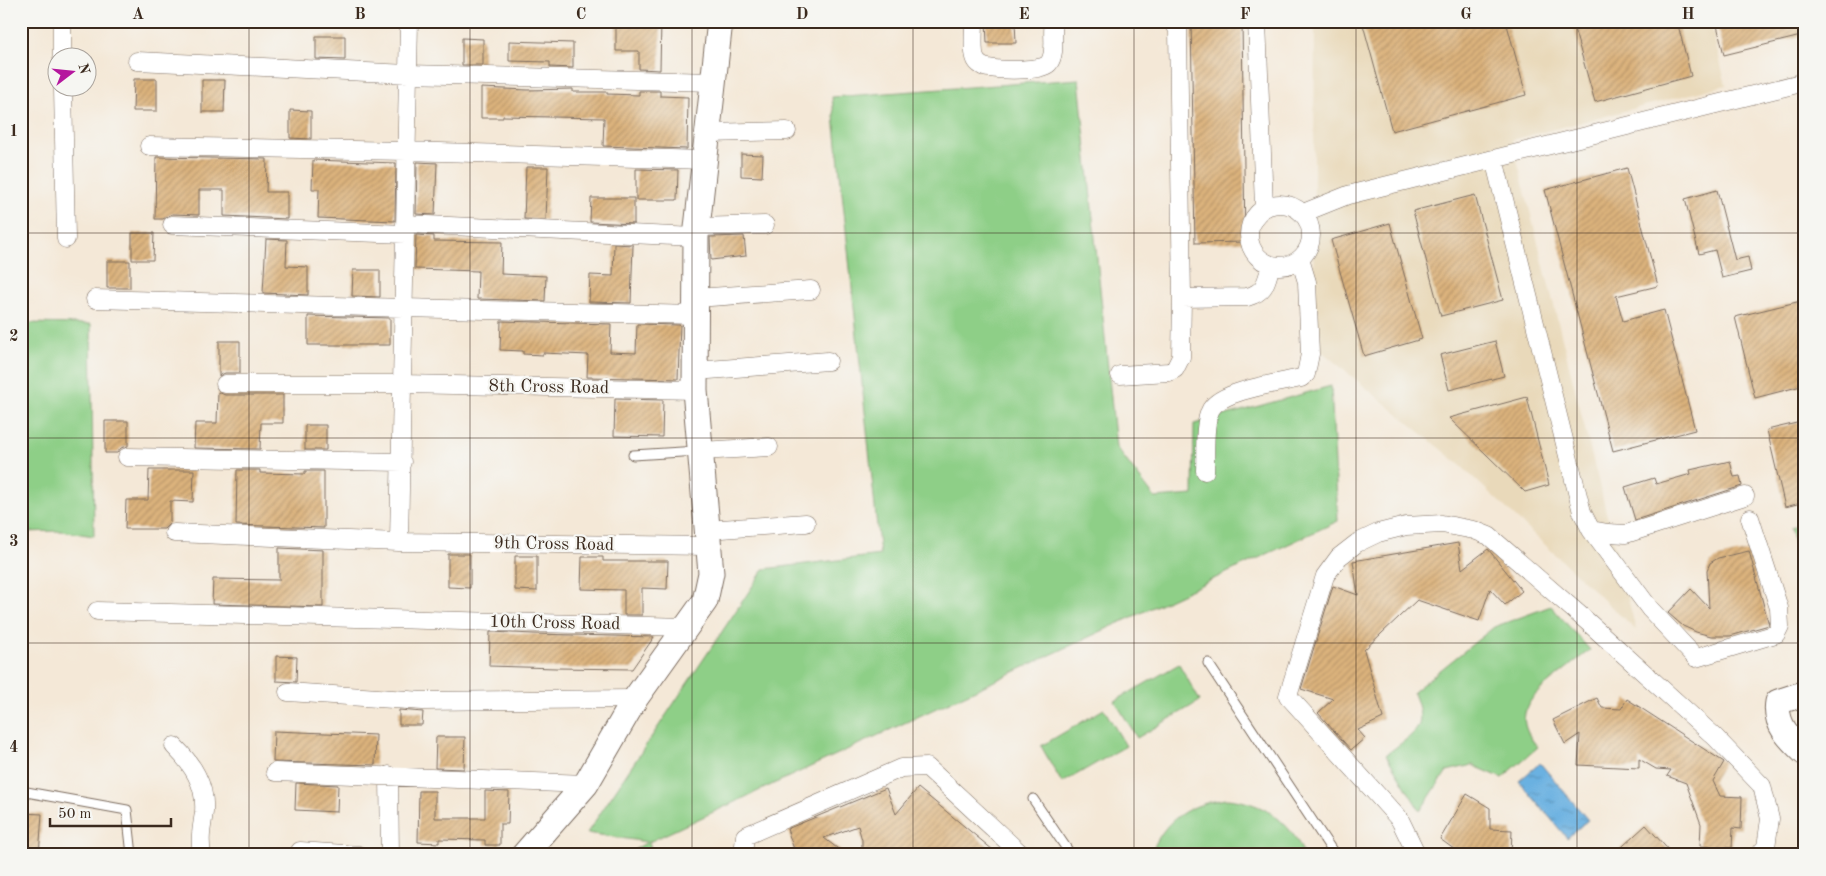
<svg xmlns="http://www.w3.org/2000/svg" width="1826" height="876" font-family="'Old Standard TT',serif">
	<style>
		.built { fill: #e9d9ba }
		.green { fill: #8ecf87; stroke: #647c52 }
		.water { fill: url(#water-ripples); stroke: #526e80 }
		.building { fill: url(#building-hatch) }
		.lines { fill: none; stroke-linecap: round; stroke-linejoin: round }
		.lane-casing { stroke: #7c6c5f; stroke-width: 11 }
		.street-casing { stroke: #7c6c5f; stroke-width: 19 }
		.secondary-casing { stroke: #7c6c5f; stroke-width: 27 }
		.lane { stroke: #fff; stroke-width: 9 }
		.street { stroke: #fff; stroke-width: 18 }
		.secondary { stroke: #fff; stroke-width: 25 }
		.grid { fill: none; stroke: #3b2a1e; stroke-width: 1; stroke-opacity: 0.55 }
		.labels { text-anchor: middle; dominant-baseline: central; stroke-width: 4.5; stroke-linejoin: round; paint-order: stroke }
		.street-label { font-size: 18px; fill: #3b2a1e; stroke: #f6f6f2 }
		.neatline { fill: none; stroke: #3b2a1e; stroke-width: 2 }
		.grid-label { font-size: 16px; text-anchor: middle; font-weight: bold; fill: #3b2a1e }
	</style>
	<defs>
		<pattern id="water-ripples" width="26" height="14" patternUnits="userSpaceOnUse" patternTransform="scale(1.25)"><rect width="26" height="14" fill="#6ab1e1"/><path d="M2 4q2-2 4 0t4 0M15 11q2-2 4 0t4 0" fill="none" stroke="#5890b6"/></pattern>
		<pattern id="building-hatch" width="6" height="6" patternUnits="userSpaceOnUse" patternTransform="scale(1.25)"><rect width="6" height="6" fill="#dcb37d"/><path d="M-1 1l2-2M0 6l6-6M5 7l2-2" fill="none" stroke="#b49266"/></pattern>
	</defs>
	<rect width="100%" height="100%" fill="#f6f6f2"/>
	<filter id="ink" filterUnits="userSpaceOnUse"><feTurbulence type="fractalNoise" baseFrequency=".02" numOctaves="2"/><feDisplacementMap in="SourceGraphic" scale="10" xChannelSelector="R" yChannelSelector="G"/><feConvolveMatrix kernelMatrix="1 2 1 2 8 2 1 2 1" color-interpolation-filters="sRGB"/></filter>
	<filter id="wash" filterUnits="userSpaceOnUse"><feTurbulence type="fractalNoise" baseFrequency=".0096" numOctaves="4" result="noise"/><feDisplacementMap in="SourceGraphic" scale="20" xChannelSelector="R" yChannelSelector="G"/><feGaussianBlur stdDeviation="1.12" result="paint"/><feColorMatrix in="noise" values="0 0 0 0 0 0 0 0 0 0 0 0 0 0 0 0 0 1.4 0 .05"/><feComposite in="paint" operator="in"/></filter>
	<g filter="url(#wash)">
		<rect width="100%" height="100%" fill="#f4e8d7"/>
		<path class="built" d="M1315,21H1710L1726,85L1512,140L1636,630L1460,465L1320,350L1313,297Z"/>
		<path class="green" d="M1079,79L1116,447L1155,498L1193,495L1194,424L1331,386L1338,521L649,842L653,855H626L647,842L587,833L764,569L880,555L832,97Z
			M21,323L91,324L94,536L61,531L21,532Z
			M1805,524V583L1790,528Z
			M1551,606L1590,650C1578,659 1567,668 1556,677C1530,697 1510,716 1538,747L1502,778L1472,765L1447,771L1420,811L1386,755C1394,748 1410,738 1416,730C1424,720 1418,702 1413,692L1494,627Z
			M1179,664L1200,701L1137,738L1115,701Z
			M1104,709L1126,746L1062,783L1041,746Z
			M1227,799C1263,802 1291,821 1304,855H1151C1163,819 1191,803 1227,799Z"/>
		<path class="water" d="M1540,763L1588,820L1567,838L1519,781Z"/>
		<g id="blocks">
			<path class="building" d="M616,21H661L660,70L639,69V51H616Z
				M986,21H1015L1016,43H987Z
				M1191,21H1242L1245,242L1195,243Z
				M1362,21H1506L1526,95L1392,131Z
				M1572,21H1677L1691,76L1595,102Z
				M1716,21H1805V35L1724,55Z
				M316,36H345V60L316,59Z
				M462,38L483,39V65H462Z
				M509,41L573,43V68L550,67V62L509,61Z
				M134,79H157V111H133Z
				M202,80H225L224,112H202Z
				M481,88L528,90L573,89V92H607V94L639,95V91H660V96L688,97L687,149L603,146L604,118L503,116V118H481Z
				M290,110L311,111V139L290,138Z
				M741,154L763,155L762,177L741,176Z
				M156,157L267,159L266,192H287V219L224,216V190H199V215L172,214L163,219H155Z
				M313,160L396,163L395,221L318,218L319,189H312Z
				M417,162L437,163L435,215L416,214Z
				M526,167H548L546,220L524,219Z
				M1627,168L1658,286L1616,296L1623,321L1664,310L1695,430L1613,451L1545,190Z
				M636,169L678,170L677,200H636Z
				M1717,190L1735,260L1748,257L1751,271L1722,278L1715,250L1699,254L1685,199Z
				M1475,195L1503,300L1441,316L1413,211Z
				M591,198H634V224L590,222Z
				M1390,223L1422,339L1364,356L1331,240Z
				M132,233H154L153,260H132Z
				M416,235L434,236V241L502,242L501,274L546,276L545,301L477,299L478,271L415,269Z
				M744,236L746,256L711,260L710,237Z
				M266,239L287,240L286,266L308,267V295L263,293Z
				M614,244L633,245L631,303L589,302L590,275L613,276Z
				M107,261H130V288H107Z
				M353,270H380V297L352,296Z
				M1805,300V385L1755,398L1735,317Z
				M308,316L390,318V345H308Z
				M501,321L611,324L610,352L636,353L637,324L680,325L678,379L587,377L588,355L543,353V355L523,354V351L500,350Z
				M219,341H240V373H225L219,376Z
				M1495,341L1504,376L1449,390L1440,355Z
				M218,392L225,395H283V423H261L260,449L194,448L195,423H217Z
				M1527,397L1549,485L1525,492L1449,418Z
				M615,399L663,400L662,437L614,436Z
				M105,421H128V446L121,448L117,453H105Z
				M1805,421V502L1785,507L1767,430Z
				M305,425H326V450H305Z
				M1730,461L1734,477L1740,476L1742,486L1635,520L1625,487L1654,478L1656,484L1691,474L1690,470Z
				M149,470H194L193,502L170,501V523L164,529H125L126,500H148Z
				M237,470H260V473L305,474V471H324V528L236,525Z
				M1458,543L1462,569L1488,549L1522,591L1505,605L1490,589L1479,621L1417,600L1364,650L1383,718L1358,730L1365,738L1351,750L1318,713L1333,699L1301,689L1333,586L1358,595L1353,561Z
				M279,548L323,550V607L212,604L213,579L279,580Z
				M1749,551L1769,625L1730,636H1711L1696,632L1683,626L1668,613L1691,589L1709,608L1707,570L1710,563L1718,558Z
				M448,554H470V588L448,587Z
				M515,556H537V591L515,590Z
				M582,557H603V561H668L667,589L642,588V615H624V590L581,589Z
				M490,632L534,634L654,637L632,669L556,668L489,666Z
				M276,656L297,657L296,682L276,681Z
				M1597,698L1602,708L1621,709L1627,699L1724,762L1713,781L1720,796L1742,797L1741,829L1733,828L1732,848L1700,846L1701,824L1686,783L1667,776L1671,770L1656,769L1639,759V768L1578,765L1580,734L1565,744L1553,720Z
				M399,710L423,712L422,725H399Z
				M274,731L376,735L375,765L273,762Z
				M436,737H465L464,769L435,768Z
				M296,783L338,785L337,812L295,810Z
				M886,788L896,814L918,788L999,855H862V840L858,826L824,838L846,855H796L787,829Z
				M419,791H435V818H485V791L509,792L508,824H500V845H485V840L439,839V843L418,842Z
				M1467,794L1490,808V829L1512,830L1511,855H1462L1440,839Z
				M21,813L42,814L39,855H21Z
				M1646,825L1673,855H1613Z"/>
		</g>
	</g>
	<g filter="url(#ink)">
		<use href="#blocks" fill-opacity="0" stroke="#7c6c5f" stroke-width="1"/>
		<g class="lines">
			<defs>
				<path id="lane" d="M633,455L698,451
					M1208,663L1335,855
					M21,791L127,810L132,855
					M1033,799L1071,855"/>
				<path id="street" d="M62,21V58
					M974,21C974,31 972,53 976,60C978,64 984,68 989,68C1000,70 1043,72 1049,63C1057,52 1051,34 1054,21
					M1172,21L1178,29L1182,298L1247,297C1266,292 1266,282 1271,265
					M1257,21L1264,207
					M137,61L408,74L713,82
					M63,88L66,239
					M707,133L787,131
					M149,146L406,151L704,160
					M1494,159L1582,512L1591,530L1608,533L1626,534L1745,496
					M1249 235a31 31 0 1 1 62 0a31 31 0 1 1-62 0Z
					M1303,213L1348,195L1805,82
					M405,224L696,237
					M172,225L405,234
					M697,227L765,225
					M696,298L811,290
					M95,299L404,308L696,315
					M695,371L828,361
					M1120,375L1169,372L1175,369L1181,357L1182,298
					M225,384H402L695,390
					M701,451L769,447
					M127,457L402,462
					M1205,471C1206,454 1203,423 1211,409C1222,390 1280,383 1301,378L1306,374L1310,354L1307,282L1300,259
					M707,530L806,523
					M1591,530L1650,609L1696,658L1776,634L1780,626L1779,608L1750,518
					M174,533L399,542L709,546
					M399,542L409,21
					M97,611L686,627
					M288,692L423,701L635,699
					M174,746C192,764 206,784 204,812C202,828 199,837 202,855
					M275,772L586,784
					M389,775L390,855
					M300,851L359,855
					M743,855L745,836L901,768L927,767L1022,855
					M1417,855L1400,820L1288,696L1325,576L1339,557L1357,543L1378,533L1406,526L1442,524L1474,530L1489,536L1589,623L1715,737L1762,786L1770,819L1766,847L1759,855"/>
				<path id="secondary" d="M1805,693L1778,702C1774,724 1790,739 1805,753
					M524,855L586,784L635,699L705,601L711,573L695,390L696,237L720,21"/>
			</defs>
			<use href="#lane" class="lane-casing"/>
			<use href="#street" class="street-casing"/>
			<use href="#secondary" class="secondary-casing"/>
			<use href="#lane" class="lane"/>
			<use href="#street" class="street"/>
			<use href="#secondary" class="secondary"/>
		</g>
	</g>
	<path class="grid" d="M249,21V855M470,21V855M692,21V855M913,21V855M1134,21V855M1356,21V855M1577,21V855M21,233H1805M21,438H1805M21,643H1805"/>
	<g class="labels">
		<g class="street-label">
			<text transform="translate(549 387) rotate(1)">8th Cross Road</text>
			<text transform="translate(554 544) rotate(1)">9th Cross Road</text>
			<text transform="translate(555 623) rotate(1)">10th Cross Road</text>
		</g>
	</g>
	<rect width="1826" height="876" fill="none" stroke="#f6f6f2" stroke-width="55"/>
	<g transform="translate(72 72) rotate(74)"><circle r="24" fill="#f6f6f2" stroke="#aba49d"/>
	<path d="M0-4L9 19L0 12L-9 19Z" fill="#b5179e"/>
	<text y="-8" font-size="14" font-weight="bold" text-anchor="middle" fill="#3b2a1e">N</text>
	</g>
	<path d="M50 818v8h121v-8" fill="none" stroke="#3b2a1e" stroke-width="2.5"/>
	<text x="58" y="818" font-size="15" fill="#3b2a1e" stroke="#f6f6f2" stroke-width="4" paint-order="stroke">50 m</text>
	<rect x="28" y="28" width="1770" height="820" class="neatline"/>
	<g class="grid-label">
		<text x="138" y="19">A</text>
		<text x="360" y="19">B</text>
		<text x="581" y="19">C</text>
		<text x="802" y="19">D</text>
		<text x="1024" y="19">E</text>
		<text x="1245" y="19">F</text>
		<text x="1466" y="19">G</text>
		<text x="1688" y="19">H</text>
		<text x="14" y="136">1</text>
		<text x="14" y="341">2</text>
		<text x="14" y="546">3</text>
		<text x="14" y="752">4</text>
	</g>
</svg>
